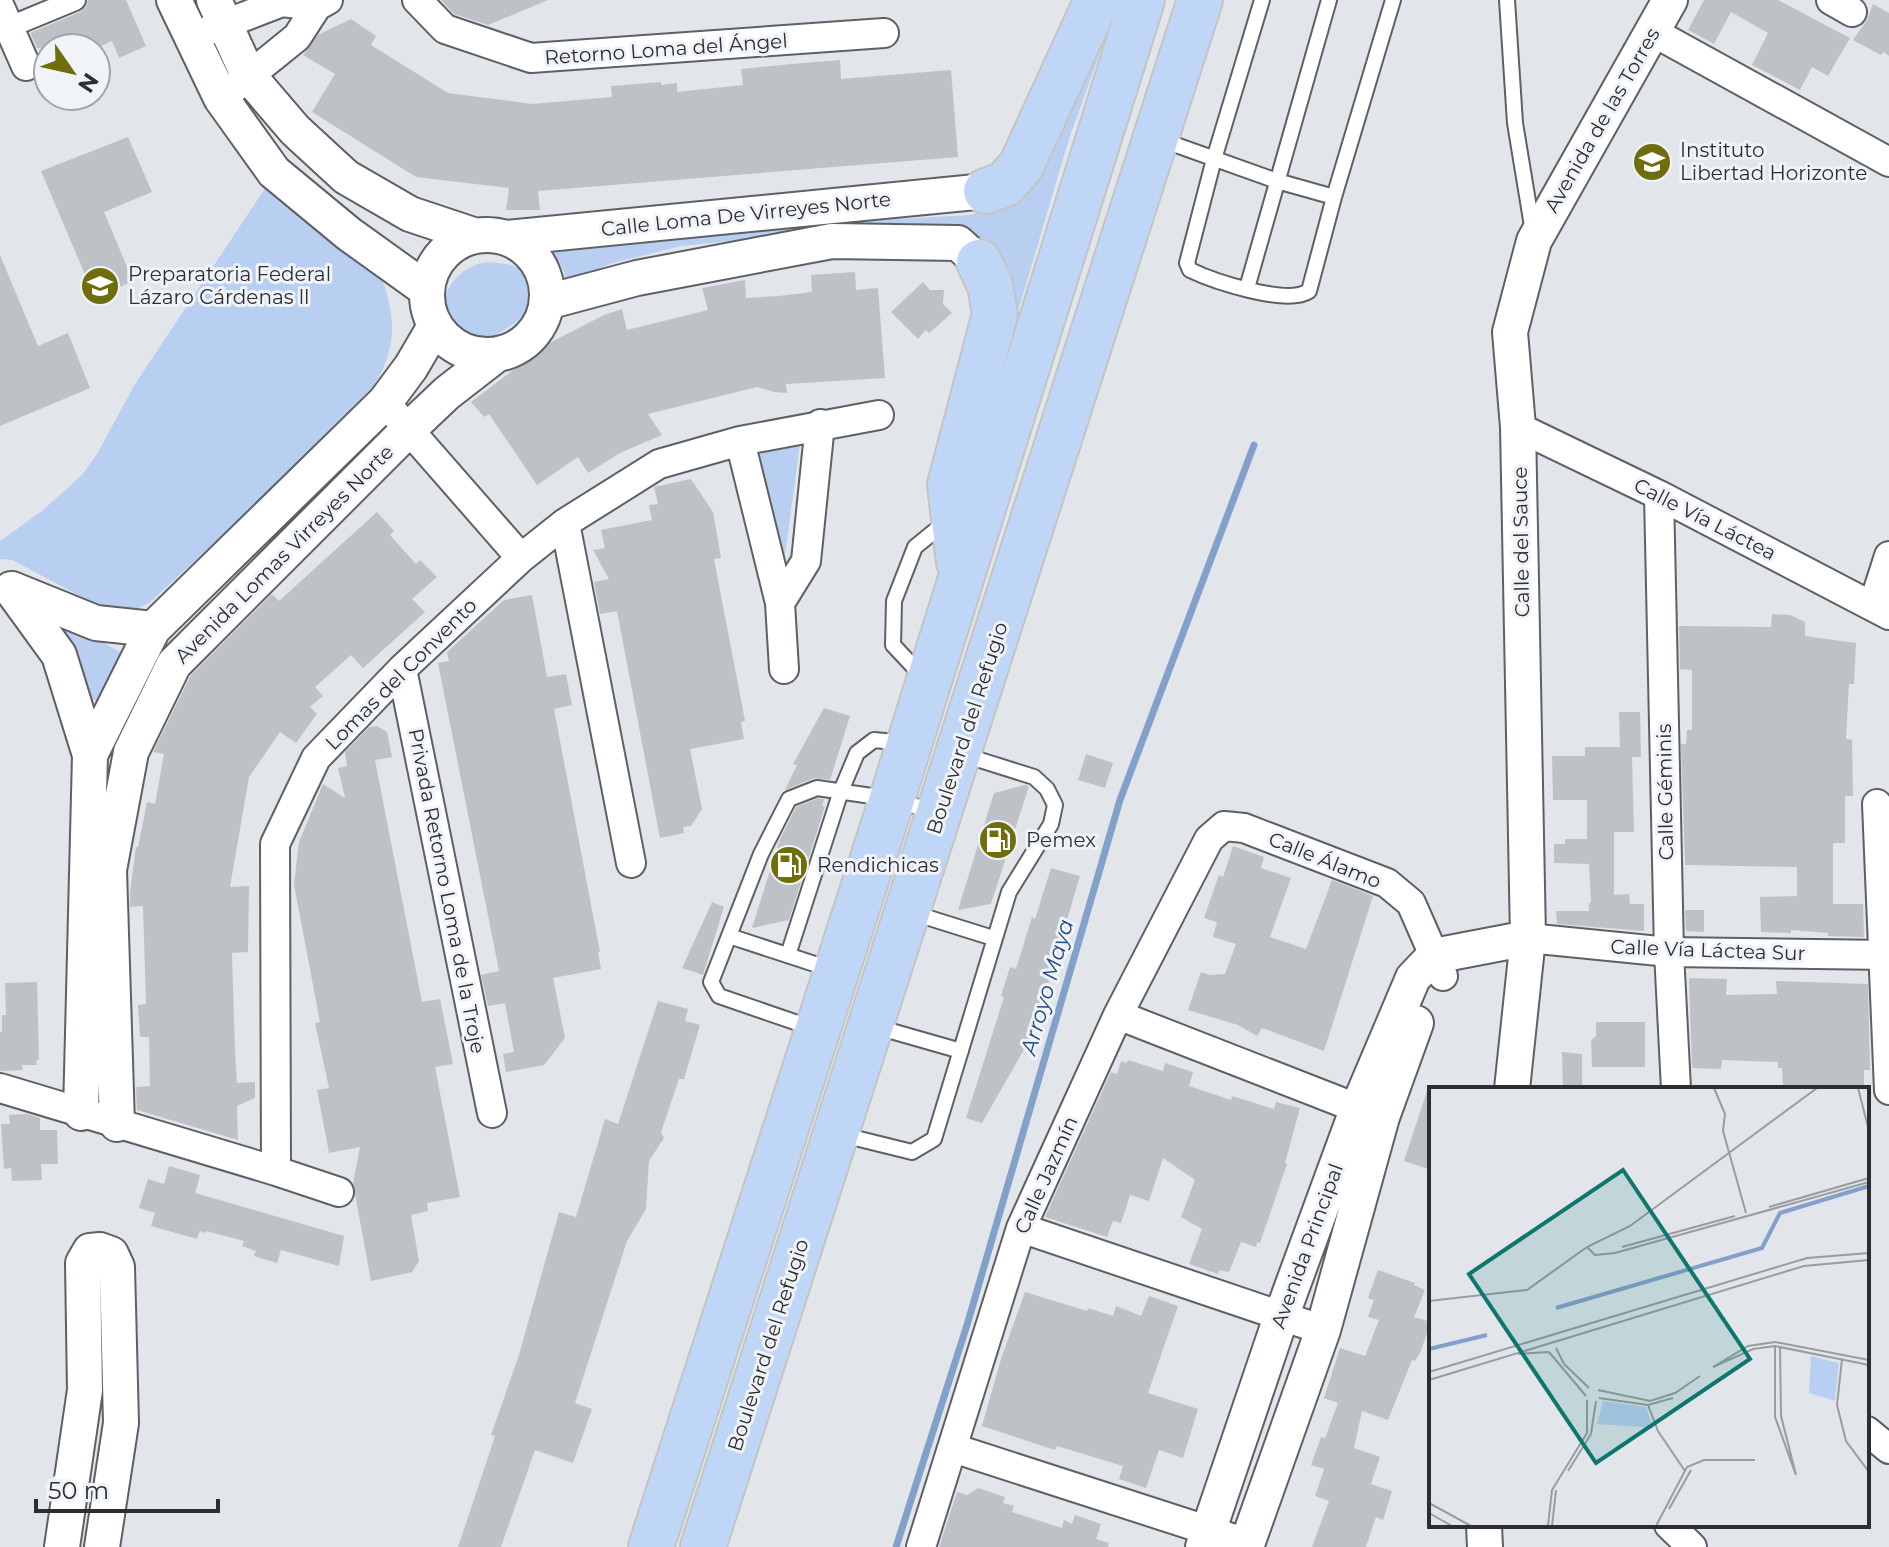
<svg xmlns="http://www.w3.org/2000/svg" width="1889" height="1547" font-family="Montserrat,sans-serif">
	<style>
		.green { fill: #b9cff1 }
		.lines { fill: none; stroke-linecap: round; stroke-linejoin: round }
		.stream { stroke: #83a0cb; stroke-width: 7 }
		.building { fill: #bec2c7 }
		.service-casing { stroke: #5e6065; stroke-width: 18 }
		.pedestrian-casing { stroke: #5e6065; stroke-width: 24 }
		.minor-casing { stroke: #5e6065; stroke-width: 32 }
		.tertiary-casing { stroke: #5e6065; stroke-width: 38 }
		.primary-casing { stroke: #c4c4c5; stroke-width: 48 }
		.service { stroke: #fff; stroke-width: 14 }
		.pedestrian { stroke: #fff; stroke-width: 20 }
		.minor { stroke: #fff; stroke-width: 28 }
		.tertiary { stroke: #fff; stroke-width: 34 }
		.primary { stroke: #c0d6f7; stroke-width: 44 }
		.labels { text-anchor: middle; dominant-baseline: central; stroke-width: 6; stroke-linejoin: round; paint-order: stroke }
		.street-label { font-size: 20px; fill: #2c2e30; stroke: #f0f3f8 }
		.poi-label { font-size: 20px; fill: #2c2e30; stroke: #f0f3f8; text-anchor: start }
		.water-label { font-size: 22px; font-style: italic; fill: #254a81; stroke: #f0f3f8 }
		.inset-river { fill: none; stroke: #83a0cb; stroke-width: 4 }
		.inset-road { fill: none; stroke: #999ca0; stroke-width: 2 }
		.view { fill: #0f766e; fill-opacity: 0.15; stroke: #0f766e; stroke-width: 4 }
		.inset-edge { fill: none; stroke: #2c2e30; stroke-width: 4 }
	</style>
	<rect width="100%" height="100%" fill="#e2e6eb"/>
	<path class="green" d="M1115,0H1119L1069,139L1022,298L959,492L1014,295L1011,272L998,255L970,233L848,229L681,246L609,264L566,285L564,271L547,242L675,238L847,222L970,215L1003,203L1042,170L1060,135Z
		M266,187L380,274C407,340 386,378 341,426L148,604L138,608H111L84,598L12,560L0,559V541L42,511L82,475L97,454L135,384Z
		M487,262C513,264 522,264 536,288C535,308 527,316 510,326C501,332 488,341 477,342C431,345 431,271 487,262Z
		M800,444L784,563L759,454Z
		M49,611L123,654L96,700L83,699Z"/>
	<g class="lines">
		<path class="stream" d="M896,1547L967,1325L1120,800L1254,445"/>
	</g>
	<path class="building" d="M88,0H126L146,46L119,58L112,41L96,48H37L30,33L80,12L86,7Z
		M441,0H548L488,25L454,14Z
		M1704,0H1778L1850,38L1828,76L1812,67L1800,90L1752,65L1768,33L1731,12L1714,44L1688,30Z
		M1873,4L1889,13V56L1883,52L1881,55L1853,40L1867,20Z
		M351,19L376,36L371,45L448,93L532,104L612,97L611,86L661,82V85L677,83V92L743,85L741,69L791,64L840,60L841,79L951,70L958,157L538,191L540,210H506L509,188L416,177L312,112L335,74L303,55L318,35Z
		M128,137L152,192L104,212L133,281L95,298L41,171Z
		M0,255L38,346L68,333L90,388L0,426Z
		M855,272L856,290L878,288L885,378L786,384L787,393L774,392L757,387L648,414L662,435L620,453L588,473L578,457L537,485L489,414L484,417L471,402L549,343L604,315L622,309L627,330L708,310L702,288L745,280L746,298L779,296L812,292L811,275Z
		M923,282L930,290H944L943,304L952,313L929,333L926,330L918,339L891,312Z
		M691,479L713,512L721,558L714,559L745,721L741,722L744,739L690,749L702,809L691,826L683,827L684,833L660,838L617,611L600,614L594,582L609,579L593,550L605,548L601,530L652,520L649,505L658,504L654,487Z
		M377,512L394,531L390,535L416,564L420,560L437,577L412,599L425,612L363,668L351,655L315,687L323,696L310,707L317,714L296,743L280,732L249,777L230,887L249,886L248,952L232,953L235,1051L237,1083L255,1082V1098L237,1106L238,1140L137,1110L136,1087L150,1086L149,1037H140L138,1005L146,1004L143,906L130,907V892L136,847H138L147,802L155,804L164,754L153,752L191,675L272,594L279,601Z
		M532,595L547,677L566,674L572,705L554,709L600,952H598L601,969L553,978L565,1038L544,1065L506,1072L503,1054L514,1052L505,1003L488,1006L481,975L499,971L438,663L449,661L447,652L504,600Z
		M1772,614L1790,615L1805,622V636L1856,643L1854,684H1849L1846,739L1852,740L1853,796H1845V843H1833V904H1863L1864,937L1828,936V933L1791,930V933L1761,932L1760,897L1797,896V867L1685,865L1681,744H1686L1687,730H1692V670L1680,669L1679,626L1771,627Z
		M824,708L850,716L830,780L814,778L785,790L797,765L793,764Z
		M1619,712H1640L1641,757H1632L1634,832H1614V895L1629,894L1630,904H1644V931L1557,924L1556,911H1589V903H1591L1589,864L1554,863V844H1565V839H1587V800H1553L1552,756H1585V747H1620Z
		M377,726L387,732L392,757L375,760L422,1002L440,999L453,1064L435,1067L460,1197L427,1203L428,1211L411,1215L419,1261L412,1272L371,1281L353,1183L360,1147L329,1153L327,1142L317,1090L329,1088L315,1023L320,1022L294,885L299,842L323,784L345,798L338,768L347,766L345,752L369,727Z
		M1086,754L1113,763L1105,788L1078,780Z
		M1025,785L1029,786L991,904L958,910L994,793Z
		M818,798L824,799L822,806H825L789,920L752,928L780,839L796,807Z
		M1233,846L1264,857L1261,868L1291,878L1270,937L1306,949L1332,880L1373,896L1324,1051L1262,1028L1257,1036L1238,1025L1188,1010L1201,972L1209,975L1225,974L1236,944L1213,937L1217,922L1204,918L1219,875L1223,877Z
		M1051,868L1080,876L1034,1032L982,1123L966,1118L1004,997L1001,996L1010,967L1016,969L1032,917L1035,919Z
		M712,902L724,907L703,975L682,968Z
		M1685,910H1704V932L1686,931Z
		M1689,978L1727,979L1726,995L1777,994L1776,981L1868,984L1870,1070H1864V1087L1783,1085L1782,1068H1778V1062L1722,1060L1721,1069L1692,1068Z
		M37,982L39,1060H36L37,1065H22L23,1070L0,1071V1032H2V1015H6L5,983Z
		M658,1001L688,1009L685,1021L700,1025L684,1079H679L661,1132L664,1138L649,1161L646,1209L627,1241L575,1403L592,1409L573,1463L535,1450L501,1547H458L495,1436L491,1435L519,1355L559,1212L576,1217L605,1119L618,1124Z
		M1596,1022H1645V1067H1592L1591,1040L1596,1036Z
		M1562,1052L1582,1054V1089H1563Z
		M1128,1060L1163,1071L1165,1063L1193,1072L1189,1086L1231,1100L1232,1096L1274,1109L1276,1102L1300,1108L1285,1163L1287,1164L1260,1243L1257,1242L1256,1247L1241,1242L1229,1272L1219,1270L1218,1274L1189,1264L1202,1229L1181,1217L1195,1180L1163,1158L1149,1201L1130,1195L1121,1223L1113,1221L1107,1237L1045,1217L1111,1072L1117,1074L1121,1061L1127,1063Z
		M1427,1091L1431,1092V1170L1404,1161Z
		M27,1114L40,1118V1130H57L58,1164H41L42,1180L12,1181L11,1168L4,1169L1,1124H10L9,1115Z
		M169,1166L200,1175L195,1193L344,1236L339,1266L281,1250L277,1263L254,1256L256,1251L242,1246L244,1241L206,1231L205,1233L200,1231L197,1239L151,1226L155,1213L139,1208L148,1179L164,1184Z
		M1378,1270L1415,1283L1414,1285L1425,1290L1414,1317L1431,1322L1420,1353L1415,1361L1412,1360L1388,1420L1362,1411L1354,1448L1380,1457L1371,1484L1392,1491L1383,1520L1376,1517L1366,1547H1312L1329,1501L1315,1496L1324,1469L1311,1465L1321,1437L1325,1438L1338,1403L1324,1398L1340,1348L1365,1356L1379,1320L1368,1317L1374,1300L1368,1298Z
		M1025,1292L1087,1311L1088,1308L1113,1316L1116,1306L1141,1316L1149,1296L1178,1306L1148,1393L1198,1409L1183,1458L1159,1450L1146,1488L1119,1479L1123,1466L1057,1446L1055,1450L982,1426L1001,1359Z
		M978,1488L1005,1497L1003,1503L1014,1506L1012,1512L1062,1528L1064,1520L1072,1524L1075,1515L1101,1524L1096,1539L1109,1543L1108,1547H939L957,1492L967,1495Z"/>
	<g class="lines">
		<defs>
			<path id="service" d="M1262,0L1214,159L1187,263L1190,270C1213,281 1287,306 1309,291L1334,197
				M1507,0L1515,123L1533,232
				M1162,140L1277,181L1334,197L1393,0
				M1247,288L1329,0
				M923,677L893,645L894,601L915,547L947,521
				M910,912L993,938
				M729,936L833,970
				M788,955L841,791L857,753L874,740L905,743
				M877,1027L961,1051
				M815,1029L719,996L711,982L761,854L789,799L817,788L892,799L935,812
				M839,1134L912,1152L934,1139L1009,892L1051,824L1055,805L1047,789L1034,777L964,755"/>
			<path id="pedestrian" d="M0,31L75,0"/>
			<path id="minor" d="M417,0L445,29L531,58L884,33
				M1831,0L1852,12
				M0,7L26,66
				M207,31L282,2L317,6L328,0
				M1653,32L1889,162
				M234,88L297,37L317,6
				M396,415L521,558
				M1518,427L1659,495L1889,615
				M740,441L780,603L784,669
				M1659,495L1669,952L1676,1089
				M565,523L631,863
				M780,603L806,561L820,424
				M1873,606L1889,556
				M402,669L492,1113
				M1877,804L1889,1090
				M1528,938L1669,952L1889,955
				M1118,1015L1377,1116
				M0,1088L276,1171L339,1192
				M276,1171L275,844L316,758L402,669L521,558L565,523L659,464L740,441L879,415
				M1021,1228L1323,1330
				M1867,1431L1889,1449
				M953,1448L1247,1543
				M1669,1525L1692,1547
				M921,1547L1021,1228L1118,1015L1209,839L1224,826L1244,828L1387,883L1411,903L1443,976"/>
			<path id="tertiary" d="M174,0L221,98L274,172L349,234L427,290
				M214,0L248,75L295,130L346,177L410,214L476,236
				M427 295a60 60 0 1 1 120 0a60 60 0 1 1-120 0Z
				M507,238L986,191
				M547,302L637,278L832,241L958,243L979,262
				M11,589L59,655L90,755
				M12,589L96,623L153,629
				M1512,1089L1528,938L1518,427L1510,332L1534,241L1670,0
				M81,1113L90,755L153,629L385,402L411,367L435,326
				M117,1124L109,870L131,752L174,664L409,429L447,393L496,355
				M1484,1525L1485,1547
				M62,1547L85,1390L83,1263L90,1251L100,1250L111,1254L117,1267L121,1423L102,1547
				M1203,1547L1281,1317L1357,1110L1413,978L1434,956L1528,938
				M1246,1547L1323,1330L1382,1117L1416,1023"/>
			<path id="primary" d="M986,191L1005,184L1021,166L1097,0
				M959,562L950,485L995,314L990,285L979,262
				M651,1547L892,799L1142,0
				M703,1547L1200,0"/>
		</defs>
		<use href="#service" class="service-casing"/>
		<use href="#pedestrian" class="pedestrian-casing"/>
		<use href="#minor" class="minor-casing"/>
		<use href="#tertiary" class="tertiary-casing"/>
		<use href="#primary" class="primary-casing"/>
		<use href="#service" class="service"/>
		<use href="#pedestrian" class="pedestrian"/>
		<use href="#minor" class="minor"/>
		<use href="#tertiary" class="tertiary"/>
		<use href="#primary" class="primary"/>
	</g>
	<defs>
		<symbol id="school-disc" viewBox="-11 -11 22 22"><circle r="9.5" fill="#706d0d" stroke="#f0f3f8"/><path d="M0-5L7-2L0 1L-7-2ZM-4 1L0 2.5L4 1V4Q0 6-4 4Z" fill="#fff"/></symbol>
		<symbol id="fuel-disc" viewBox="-11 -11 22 22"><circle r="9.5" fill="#706d0d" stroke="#f0f3f8"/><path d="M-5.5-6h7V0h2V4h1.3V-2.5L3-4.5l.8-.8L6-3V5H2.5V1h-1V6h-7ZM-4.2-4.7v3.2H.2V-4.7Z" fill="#fff"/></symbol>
	</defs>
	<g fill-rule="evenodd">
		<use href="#school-disc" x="1630" y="140" width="44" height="44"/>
		<use href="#school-disc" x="78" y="264" width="44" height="44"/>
		<use href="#fuel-disc" x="976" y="818" width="44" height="44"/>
		<use href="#fuel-disc" x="767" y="843" width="44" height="44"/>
	</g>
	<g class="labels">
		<g class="street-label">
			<text transform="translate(666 49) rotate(-4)">Retorno Loma del Ángel</text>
			<text transform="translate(1602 120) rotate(-60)">Avenida de las Torres</text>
			<text transform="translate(746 214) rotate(-6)">Calle Loma De Virreyes Norte</text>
			<text transform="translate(1705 519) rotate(27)">Calle Vía Láctea</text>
			<text transform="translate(1521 542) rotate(-91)">Calle del Sauce</text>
			<text transform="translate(284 554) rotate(-45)">Avenida Lomas Virreyes Norte</text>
			<text transform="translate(401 674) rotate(-45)">Lomas del Convento</text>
			<text transform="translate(967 728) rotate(-72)">Boulevard del Refugio</text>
			<text transform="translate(1665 792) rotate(-91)">Calle Géminis</text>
			<text transform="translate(1325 860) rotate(22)">Calle Álamo</text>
			<text transform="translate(447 891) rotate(79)">Privada Retorno Loma de la Troje</text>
			<text transform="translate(1708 950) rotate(2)">Calle Vía Láctea Sur</text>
			<text transform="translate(1046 1175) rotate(-66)">Calle Jazmín</text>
			<text transform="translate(1307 1246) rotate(-70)">Avenida Principal</text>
			<text transform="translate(768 1345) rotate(-72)">Boulevard del Refugio</text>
		</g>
		<g class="poi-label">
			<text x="1680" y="150">Instituto<tspan x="1680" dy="23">Libertad Horizonte</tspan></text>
			<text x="128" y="274">Preparatoria Federal<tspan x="128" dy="23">Lázaro Cárdenas ll</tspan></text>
			<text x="1026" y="840">Pemex</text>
			<text x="817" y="865">Rendichicas</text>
		</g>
		<g class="water-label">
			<text transform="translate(1047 987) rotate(-74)">Arroyo Maya</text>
		</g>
	</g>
	<g transform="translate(1429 1087)">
		<rect width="440" height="440" fill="#e2e6eb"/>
		<path d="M382,269L410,276L406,314L380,306ZM174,314L217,320L224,341L168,337Z" fill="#b9cff1"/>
		<path class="inset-river" d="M127,221L333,161L351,126L440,99M0,262L58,248"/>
		<path class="inset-road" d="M285,1L296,27L294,44L317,126M429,1L440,44M340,120L440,91M158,160L166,168L186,166L440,95M193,160L306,129M0,214L98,203L158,160L201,139L388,1M346,259V330L367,388M351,259L352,329L367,388M127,261L135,277L160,301M120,265L157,309M89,267L120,265M413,272L408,318L417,354L440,385M440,273L346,255L319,259L284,280L324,262L346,259L440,278M0,285L378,171L440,166M0,293L375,179L440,173M169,303L221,314L246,306L271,289M170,311L219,318L244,311M219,318L229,344L256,384M139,384L162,347L167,314M0,416L42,439M240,422L262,383M0,426L23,439M119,439L123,403L158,346V313M123,439L127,403M227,439L258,380L275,373H326"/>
		<path class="view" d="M194,83L321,272L167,376L40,187Z"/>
		<rect width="440" height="440" class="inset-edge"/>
	</g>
	<g transform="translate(72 72) rotate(124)"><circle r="38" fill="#f0f3f8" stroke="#a2a4a8" stroke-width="2"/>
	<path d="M0-6L14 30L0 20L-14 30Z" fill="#706d0d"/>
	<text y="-12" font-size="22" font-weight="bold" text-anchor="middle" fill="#2c2e30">N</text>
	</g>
	<path d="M36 1499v12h182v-12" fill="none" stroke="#2c2e30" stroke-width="4"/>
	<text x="48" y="1499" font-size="24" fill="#2c2e30" stroke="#f0f3f8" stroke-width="6" paint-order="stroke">50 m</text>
</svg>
